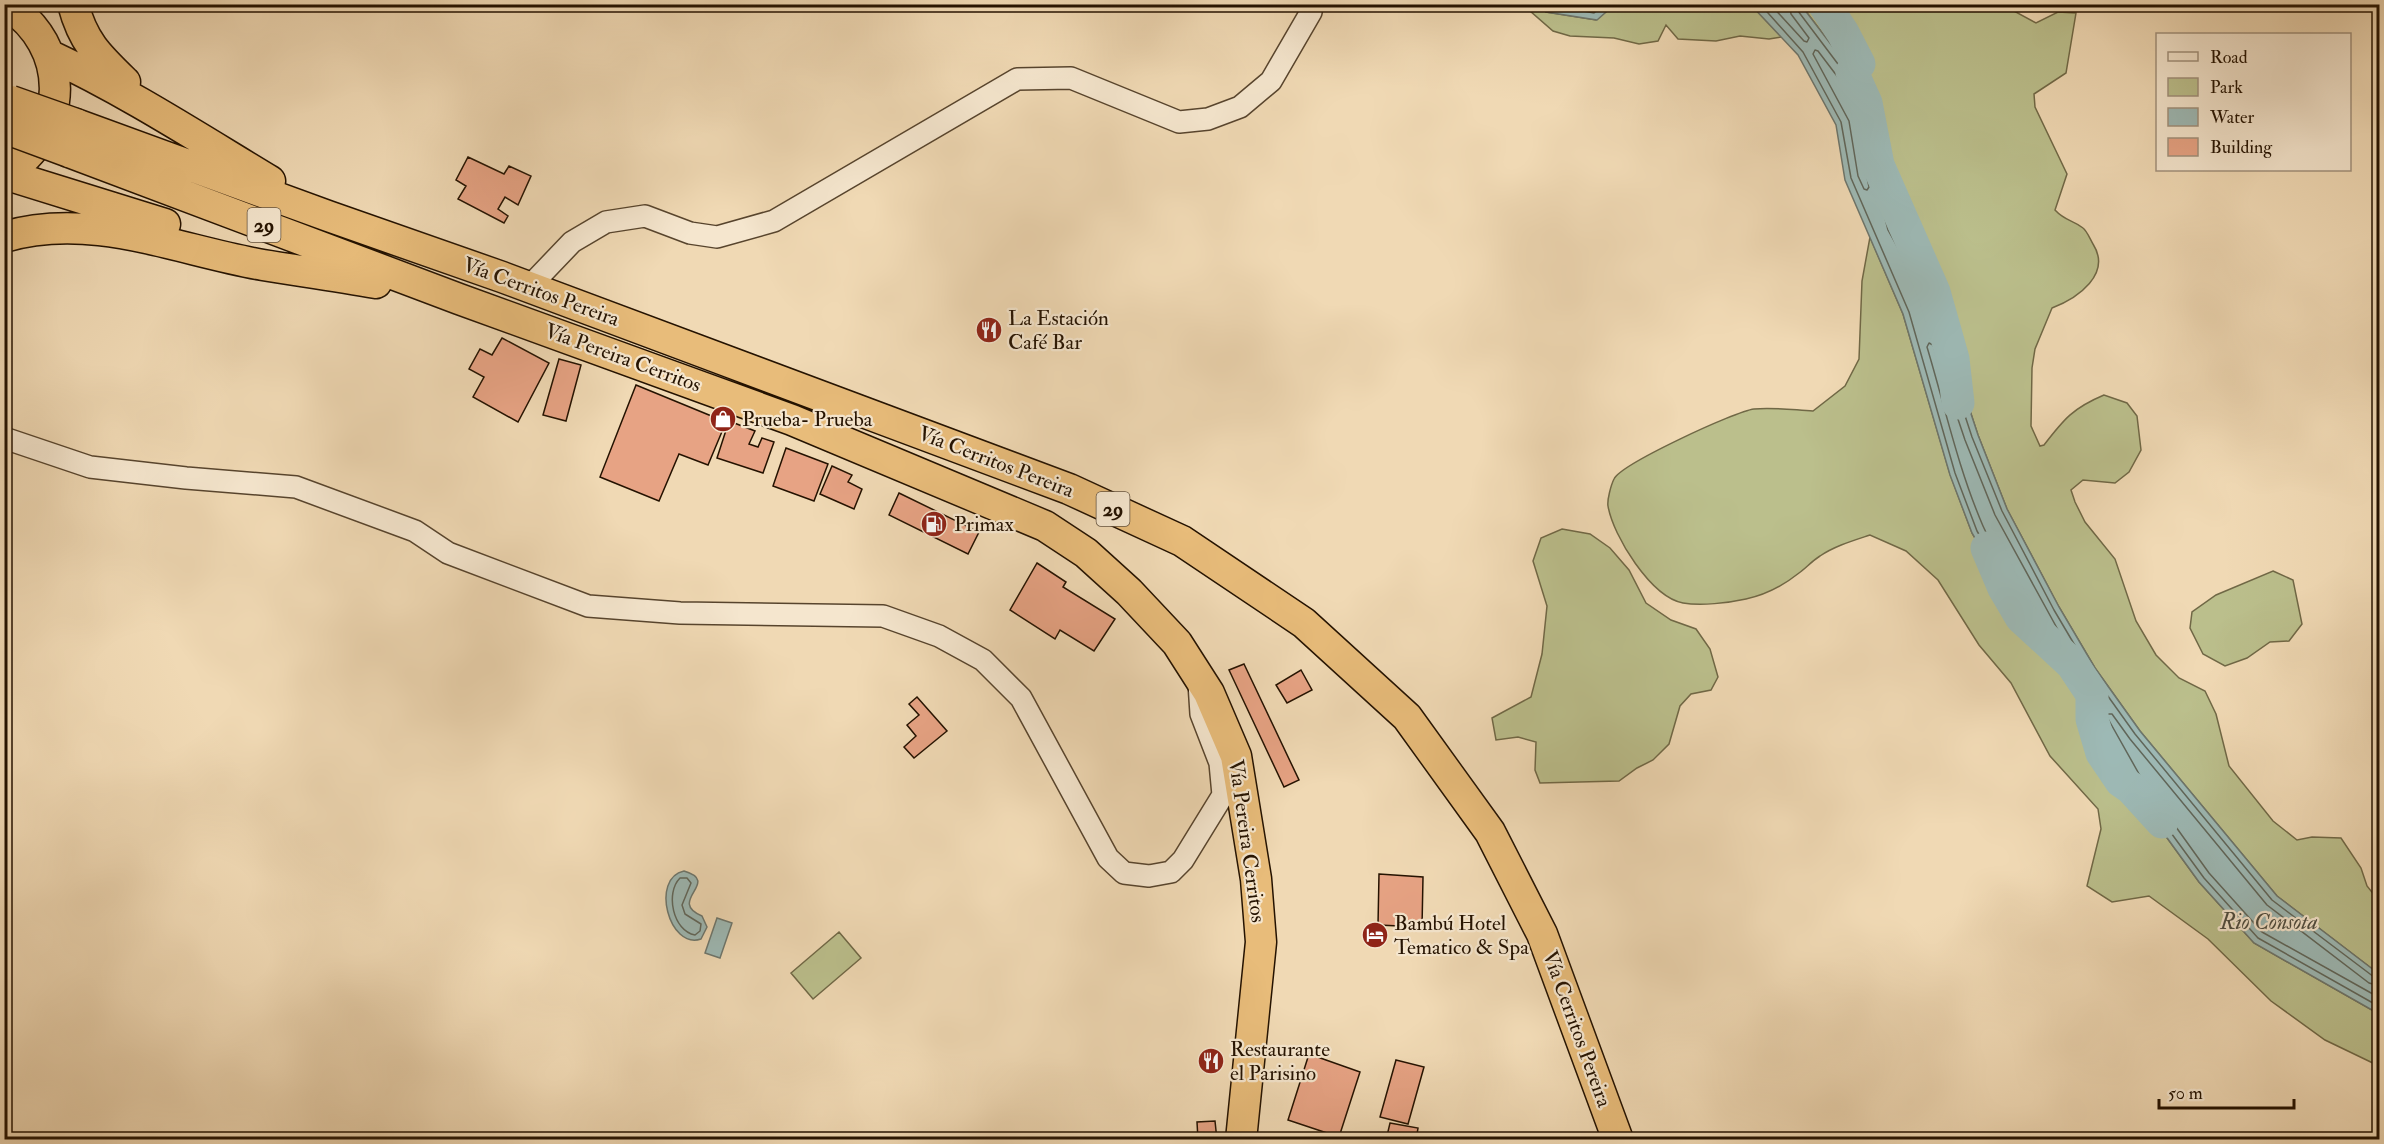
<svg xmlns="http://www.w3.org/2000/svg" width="2384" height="1144" font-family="'IM FELL Double Pica',serif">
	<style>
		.green { fill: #bbbf8c; stroke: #706846; stroke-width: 1.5 }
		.water { fill: #9db9b5; stroke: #6d766d; stroke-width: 1.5 }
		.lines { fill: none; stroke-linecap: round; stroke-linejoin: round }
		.shore { stroke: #60665a; stroke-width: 1.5 }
		.river { stroke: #9db9b5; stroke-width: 33 }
		.building { fill: #e7a384; stroke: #241200; stroke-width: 1.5 }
		.minor-casing { stroke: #57442d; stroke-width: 24 }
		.highway-casing { stroke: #241200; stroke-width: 33 }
		.minor { stroke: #f5e6ce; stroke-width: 21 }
		.highway { stroke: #e8bc7a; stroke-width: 30 }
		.highway-bridge-casing { stroke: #241200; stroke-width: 33; stroke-linecap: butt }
		.highway-bridge { stroke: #e8bc7a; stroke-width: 30 }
		.labels { text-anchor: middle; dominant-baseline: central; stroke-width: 4.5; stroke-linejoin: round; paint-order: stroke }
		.shield { fill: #f5e6ce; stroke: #63523e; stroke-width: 1.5 }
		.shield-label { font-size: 20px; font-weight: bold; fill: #241200 }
		.street-label { font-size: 21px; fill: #241200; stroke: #f5e6ce }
		.poi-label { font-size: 21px; fill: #241200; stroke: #f5e6ce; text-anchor: start }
		.water-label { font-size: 22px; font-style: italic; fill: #4e4c3f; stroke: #f5e6ce }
	</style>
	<rect width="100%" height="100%" fill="#f0d9b4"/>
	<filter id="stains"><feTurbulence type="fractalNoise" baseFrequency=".00333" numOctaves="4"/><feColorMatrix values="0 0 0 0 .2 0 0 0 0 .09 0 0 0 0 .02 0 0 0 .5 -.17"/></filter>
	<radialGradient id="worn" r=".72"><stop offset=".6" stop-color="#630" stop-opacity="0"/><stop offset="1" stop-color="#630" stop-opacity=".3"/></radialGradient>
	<path class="green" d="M1523,5H1539L1546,12L1596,20L1614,5H1751L1782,37L1769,39L1740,36L1716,41L1678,39L1666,25L1658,41L1639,44L1614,38L1570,36L1553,31Z
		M1801,5H2003L2036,23L2058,12L2076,13L2066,73L2034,94L2035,107L2067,174L2055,210C2065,221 2073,220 2083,228C2087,231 2090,239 2093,244C2112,274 2078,298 2052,308L2035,349L2032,368L2031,426L2040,446L2044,445C2064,419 2073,408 2104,395L2127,403L2137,416L2141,450L2129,472L2115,483L2083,480L2071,490L2075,502L2085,522L2115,559L2136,621L2156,655L2179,678L2205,691L2216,714L2229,766L2273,821L2297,840L2312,837L2341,838L2361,868L2367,886L2379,901V974L2277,896L2140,731L2095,668L2059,607L2007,509L1978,435L1953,359L1922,279L1894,228L1878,165L1866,103L1852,72Z
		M1870,237L1903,314L1950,474L1972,533L2004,588L2092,719L2131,788L2199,882L2254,943L2379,1014V1066L2325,1040L2271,1001L2208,939L2149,896L2112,902L2087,886L2101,829L2098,809L2050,756L2011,683L1979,645L1938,580L1906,551L1870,535C1852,541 1835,546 1820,556C1812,561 1806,568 1799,573C1784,585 1765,595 1746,599C1728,603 1701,606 1683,603C1651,597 1613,536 1608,506C1607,500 1611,485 1614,479C1621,464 1736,411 1754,409C1773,407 1794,410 1813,411L1845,386L1859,359L1862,281Z
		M1562,529L1590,534L1610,548L1629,570L1646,603L1671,620L1696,629L1710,649L1718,677L1711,690L1691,694L1680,706L1669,744L1653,760L1637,768L1619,781L1540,783L1535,770L1536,742L1518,737L1496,740L1492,718L1531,697L1542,654L1547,606L1533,561L1541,538Z
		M2273,571L2293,580L2302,624L2289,641L2270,642L2247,658L2225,666L2203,654L2190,628L2192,612L2216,595Z
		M839,932L861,958L813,999L791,973Z"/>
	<path class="water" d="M1539,5H1614L1597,20L1546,12Z
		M1751,5H1801L1852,72L1866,103L1878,165L1894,228L1922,279L1953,359L1978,435L2007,509L2059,607L2095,668L2140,731L2277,896L2379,974V1014L2254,943L2199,882L2131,788L2092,719L2004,588L1972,533L1950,475L1903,314L1845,180L1836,125L1798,55Z
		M684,871C722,882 666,901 702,916L707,927L701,939C669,950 650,878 684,871Z
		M717,918L732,923L720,958L705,953Z"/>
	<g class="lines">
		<path class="shore" d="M1547,4L1594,13L1605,4
			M1760,4L1803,52L1841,122L1851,178L1909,312L1955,473L1977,531L2009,585L2097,716L2136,785L2204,878L2258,938L2380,1007
			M1770,4L1804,41L1807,42L1809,38L1791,14L1789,4
			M1797,4L1798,11L1847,76L1860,104L1872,166L1888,230L1917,282L1947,361L1972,437L2002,511L2054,610L2090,671L2135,734L2272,900L2374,977L2380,978
			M1815,50L1818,51L1840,80L1853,107L1869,187L1867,190L1864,189L1858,176L1849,121L1813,54Z
			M1929,343L1933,345L1965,440L1995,515L2069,650L2067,654L2064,653C2037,614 2002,569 1983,526C1958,468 1945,407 1927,347Z
			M680,878H687L691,883L682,905L685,914L701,924L700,931L695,935C673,931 665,893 680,878Z
			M2380,986L2369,983L2267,905L2130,739L2112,714H2107V717L2143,781L2209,873L2262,932L2380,998"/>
		<path class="river" d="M1824,4L1843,33L1859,64L1852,72L1866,103L1878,165L1934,292L1953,359L1958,403
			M1987,548L2004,588L2021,617L2072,664L2092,694V719L2102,753L2121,781L2131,788L2162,822"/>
	</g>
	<path class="building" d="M468,157L504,174L509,166L531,176L518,205L505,197L498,209L508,216L504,223L458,199L466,186L456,180Z
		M502,338L549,363L518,422L473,397L484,377L469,369L480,349L492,355Z
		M559,359L581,365L566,421L543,415Z
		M636,385L726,422L708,465L679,454L659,501L600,477Z
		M729,421L755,431L749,444L758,447L762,438L774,442L763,473L717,458Z
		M786,448L828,464L814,501L773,486Z
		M832,466L852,475L848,482L862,489L854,509L820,494Z
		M899,493L979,532L968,554L889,515Z
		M1037,563L1066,582L1063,587L1115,619L1094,651L1060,630L1055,639L1010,610Z
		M1244,664L1299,780L1284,787L1229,670Z
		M1301,670L1312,690L1287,703L1276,685Z
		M917,697L947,731L914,758L904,747L916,736L907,725L919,715L909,704Z
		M1379,874L1423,877L1422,927L1378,925Z
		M1309,1054L1360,1072L1339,1137L1288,1120Z
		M1396,1060L1424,1067L1408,1124L1380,1117Z
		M1215,1121L1217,1140H1198L1197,1122Z
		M1390,1123L1418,1128L1416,1140H1386Z"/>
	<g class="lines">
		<defs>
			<path id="minor" d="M529,287L572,242L606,222L645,216L690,233L717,237L774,221L1017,79L1071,78L1179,122L1208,119L1240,107L1271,81L1311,12L1312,4
				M4,438L90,467L186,478L296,487L415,531L448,553L588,606L680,613L883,616L939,636L983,660L1021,698L1108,858L1124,873L1149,876L1171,872L1183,860L1223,795L1220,763L1201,714L1199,683"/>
			<path id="highway" d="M73,4C83,42 98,56 125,82
				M49,55C126,91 197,137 270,181
				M76,124L328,216L502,277L1069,489L1182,541L1304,623L1407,717L1490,832L1542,934L1618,1140
				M69,152L459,299L792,420L1045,526L1086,553L1129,592L1177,643L1209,693L1236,756L1256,879L1261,942L1241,1140
				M4,174L165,224
				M4,174C71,133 72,46 6,4
				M4,237C92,211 177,250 263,265C300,271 338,276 376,283"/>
		</defs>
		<use href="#minor" class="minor-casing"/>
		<use href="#highway" class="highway-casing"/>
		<use href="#minor" class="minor"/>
		<use href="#highway" class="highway"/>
		<defs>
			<path id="highway-bridge" d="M11,101L76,124
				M4,128L69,152"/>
		</defs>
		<use href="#highway-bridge" class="highway-bridge-casing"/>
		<use href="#highway-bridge" class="highway-bridge"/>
	</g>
	<defs>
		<symbol id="restaurant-disc" viewBox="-11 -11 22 22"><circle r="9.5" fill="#8f2418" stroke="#f5e6ce"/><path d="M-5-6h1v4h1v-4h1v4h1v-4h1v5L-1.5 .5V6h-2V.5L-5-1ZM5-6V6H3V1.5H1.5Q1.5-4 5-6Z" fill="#fff"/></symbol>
		<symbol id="shop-disc" viewBox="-11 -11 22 22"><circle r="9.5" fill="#8f2418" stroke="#f5e6ce"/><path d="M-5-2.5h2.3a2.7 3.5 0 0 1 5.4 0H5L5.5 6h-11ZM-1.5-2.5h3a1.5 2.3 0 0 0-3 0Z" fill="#fff"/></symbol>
		<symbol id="fuel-disc" viewBox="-11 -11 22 22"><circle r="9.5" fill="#8f2418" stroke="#f5e6ce"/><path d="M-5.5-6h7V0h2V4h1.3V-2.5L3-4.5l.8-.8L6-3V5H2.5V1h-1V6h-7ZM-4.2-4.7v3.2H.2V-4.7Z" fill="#fff"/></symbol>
		<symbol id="hotel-disc" viewBox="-11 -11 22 22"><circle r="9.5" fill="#8f2418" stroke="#f5e6ce"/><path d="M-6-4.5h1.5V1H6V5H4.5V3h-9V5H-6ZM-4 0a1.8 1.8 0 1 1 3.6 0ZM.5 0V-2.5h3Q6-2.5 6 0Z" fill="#fff"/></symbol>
	</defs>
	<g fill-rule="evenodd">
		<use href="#restaurant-disc" x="974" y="315" width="30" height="30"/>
		<use href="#shop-disc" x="708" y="404" width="30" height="30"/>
		<use href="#fuel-disc" x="919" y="509" width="30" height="30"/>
		<use href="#hotel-disc" x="1360" y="920" width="30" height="30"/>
		<use href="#restaurant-disc" x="1196" y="1046" width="30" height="30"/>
	</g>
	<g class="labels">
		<g class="shield">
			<rect x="247.5" y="208" width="33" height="34" rx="4.5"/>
			<rect x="1096.5" y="492" width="33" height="34" rx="4.5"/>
		</g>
		<g class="shield-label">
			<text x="264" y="225">29</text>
			<text x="1113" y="509">29</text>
		</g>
		<g class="street-label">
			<text transform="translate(541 292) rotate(20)">Vía Cerritos Pereira</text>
			<text transform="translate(623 358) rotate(20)">Vía Pereira Cerritos</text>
			<text transform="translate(996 462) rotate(21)">Vía Cerritos Pereira</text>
			<text transform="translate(1247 841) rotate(82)">Vía Pereira Cerritos</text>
			<text transform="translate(1577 1029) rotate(70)">Vía Cerritos Pereira</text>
		</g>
		<g class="poi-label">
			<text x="1008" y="318">La Estación<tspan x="1008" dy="24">Café Bar</tspan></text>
			<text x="742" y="419">Prueba- Prueba</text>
			<text x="954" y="524">Primax</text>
			<text x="1394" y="923">Bambú Hotel<tspan x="1394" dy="24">Tematico &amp; Spa</tspan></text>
			<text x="1230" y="1049">Restaurante<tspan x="1230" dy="24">el Parisino</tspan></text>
		</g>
		<g class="water-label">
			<text x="2269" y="922">Rio Consota</text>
		</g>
	</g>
	<rect width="2384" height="1144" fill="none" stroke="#f0d9b4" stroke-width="24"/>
	<rect x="6" y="6" width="2372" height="1132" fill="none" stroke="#241200" stroke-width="3"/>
	<rect x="12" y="12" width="2360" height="1120" fill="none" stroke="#241200" stroke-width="1.5"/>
	<rect x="2156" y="33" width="195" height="138" fill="#f5e6ce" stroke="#a1917c" stroke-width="1.5"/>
	<rect x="2168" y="52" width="30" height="9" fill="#f5e6ce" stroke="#a1917c" stroke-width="1.5"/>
	<text x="2210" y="63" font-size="18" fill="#241200">Road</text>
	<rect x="2168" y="78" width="30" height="18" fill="#bbbf8c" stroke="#a1917c" stroke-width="1.5"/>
	<text x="2210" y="93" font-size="18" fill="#241200">Park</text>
	<rect x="2168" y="108" width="30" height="18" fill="#9db9b5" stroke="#a1917c" stroke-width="1.5"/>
	<text x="2210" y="123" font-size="18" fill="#241200">Water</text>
	<rect x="2168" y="138" width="30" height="18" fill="#e7a384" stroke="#a1917c" stroke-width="1.5"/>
	<text x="2210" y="153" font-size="18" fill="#241200">Building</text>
	<path d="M2159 1099v9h135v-9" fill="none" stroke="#241200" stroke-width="3"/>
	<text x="2168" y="1099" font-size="18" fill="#241200" stroke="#f5e6ce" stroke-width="4.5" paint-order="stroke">50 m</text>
	<rect width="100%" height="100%" filter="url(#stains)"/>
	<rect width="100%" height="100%" fill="url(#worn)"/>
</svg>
